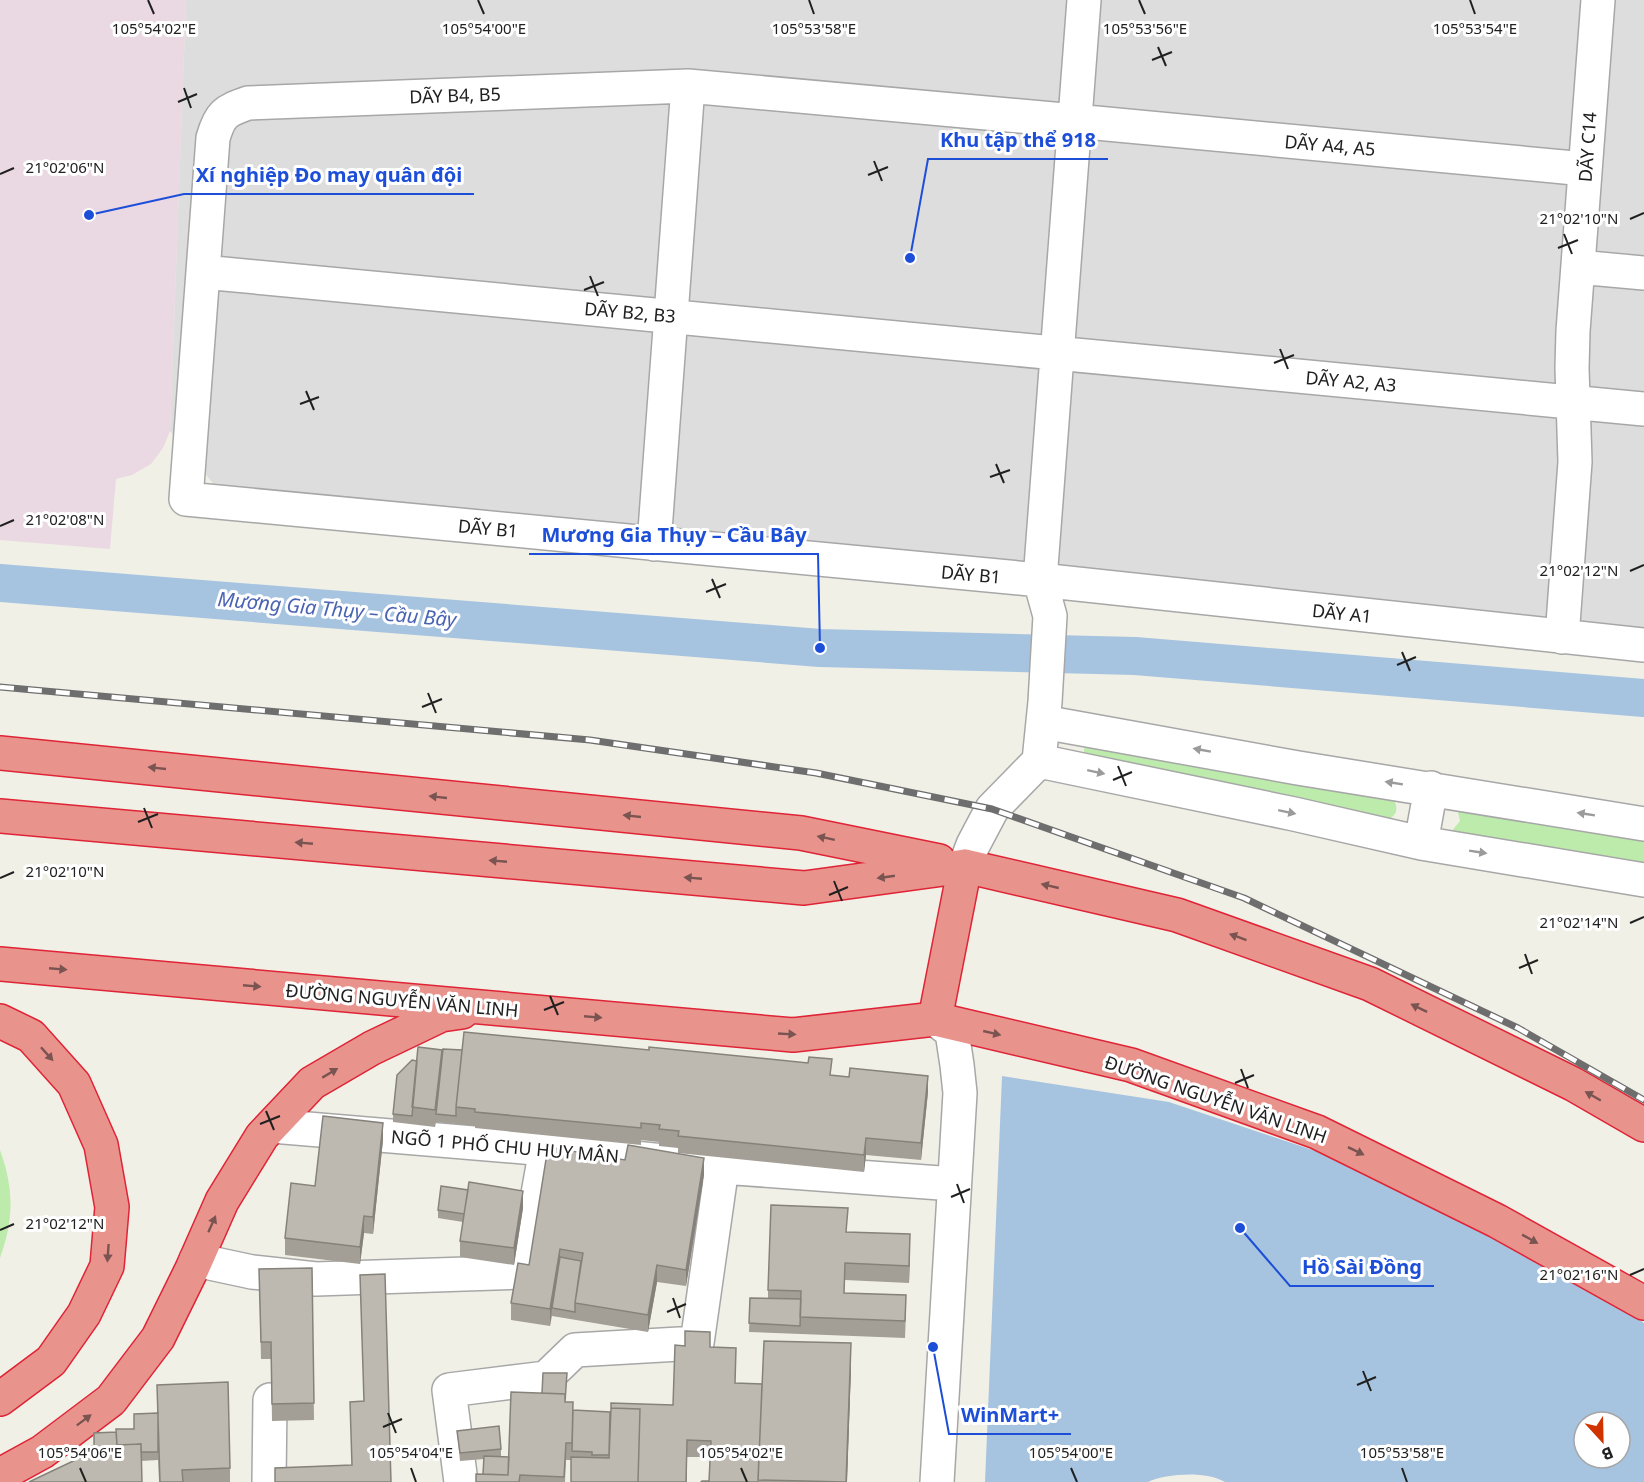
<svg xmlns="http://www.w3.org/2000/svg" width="1644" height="1482" font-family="'Noto Sans',sans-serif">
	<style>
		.residential { fill: #dedddd }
		.industrial { fill: #ead8e2 }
		.grass { fill: #bcebac }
		.water { fill: #a6c4df; fill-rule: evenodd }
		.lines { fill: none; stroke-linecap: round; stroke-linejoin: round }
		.canal { stroke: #a6c4df; stroke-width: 38 }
		.minor-casing { stroke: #a7a7a7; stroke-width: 36 }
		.highway-casing { stroke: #df2436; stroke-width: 36 }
		.minor { stroke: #fff; stroke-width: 33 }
		.highway { stroke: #e9938d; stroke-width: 33 }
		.rail-casing { stroke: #6e6e6e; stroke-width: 7 }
		.rail { stroke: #fff; stroke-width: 4.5; stroke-dasharray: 14; stroke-linecap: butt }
		.wall { fill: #a39f97 }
		.shaded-wall { fill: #85827b }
		.building { fill: #beb9b0; stroke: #85827b; stroke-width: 1.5 }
		.oneway { fill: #9b9b9b }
		.oneway2 { fill: #7a5451 }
		.ticks { fill: none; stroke: #202020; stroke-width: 2 }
		.labels { text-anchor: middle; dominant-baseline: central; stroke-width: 6; stroke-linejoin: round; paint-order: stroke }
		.street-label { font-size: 18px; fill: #202020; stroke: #fff }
		.water-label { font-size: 20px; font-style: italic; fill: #4a64b3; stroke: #fff }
		.ticks-label { font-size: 15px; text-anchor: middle; fill: #202020; stroke: #fff; stroke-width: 6; stroke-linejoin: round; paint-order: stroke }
		.leader { fill: none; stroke: #1d4ed8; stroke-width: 2 }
		.callout-dot { fill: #1d4ed8; stroke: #fff; stroke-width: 2 }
		.callout-label { font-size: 20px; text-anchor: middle; font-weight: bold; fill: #1d4ed8; stroke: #fff; stroke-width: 6; stroke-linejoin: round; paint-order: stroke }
	</style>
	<rect width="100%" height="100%" fill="#f1f0e7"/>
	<path class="residential" d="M186,0H1644V648L230,504L170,431Z"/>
	<path class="industrial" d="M0,0H186L170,431L163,448L151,464L132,475L116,479L110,549L0,540Z"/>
	<path class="grass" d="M1086,746L1393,798C1398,807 1398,814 1389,819L1084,754V749Z
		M1457,808L1644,840V864L1451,832L1460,821Z
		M0,1150C14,1189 14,1219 0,1258Z"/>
	<path class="water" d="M1002,1076L1169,1102L1390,1176L1581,1280L1644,1323V1482H1225C1207,1471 1167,1473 1148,1482H985ZM1584,1422H1620V1458H1584Z"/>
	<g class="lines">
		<path class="canal" d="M0,583L820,648L1135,656L1644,698"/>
		<defs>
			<path id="minor" d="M1585,169L1075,121L688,86L248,103C225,111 220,114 213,138L186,499L1040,580L1644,645
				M1578,267L1644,273
				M203,272L1644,409
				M654,544L688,86
				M1562,637L1575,462L1572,368L1573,331L1598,0
				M1043,722L1298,768L1644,824
				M1039,761L1294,814L1421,843L1644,880
				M1421,843L1431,788
				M965,866L973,845L992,809L1039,761L1045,702L1050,616L1040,580L1084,0
				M935,1019L952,1032L957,1065L960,1093L937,1482
				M272,1126L546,1149L722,1167L954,1184
				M196,1260L252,1272L316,1279L524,1272L546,1149
				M269,1482L270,1400
				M461,1482L449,1390L546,1378L575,1350L697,1343L722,1167"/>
			<path id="highway" d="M0,753L801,833L939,861
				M0,816L804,888L965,866L1177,915L1370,984L1573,1084L1644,1125
				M0,964L793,1035L935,1019L1131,1065L1317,1132L1497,1221L1644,1303
				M935,1019L965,866
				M0,1021L31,1036L74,1084L101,1145L112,1207L107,1266L84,1314L51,1361L0,1399
				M0,1475L42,1452L111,1400L158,1338L192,1269L222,1201L262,1136L312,1083L372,1048L441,1015L462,1012"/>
		</defs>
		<use href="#minor" class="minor-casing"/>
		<use href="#highway" class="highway-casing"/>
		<use href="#minor" class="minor"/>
		<use href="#highway" class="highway"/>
		<defs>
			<path id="rail" d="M0,687L590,740L816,773L992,809L1244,898L1518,1028L1644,1100"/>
		</defs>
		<use href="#rail" class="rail-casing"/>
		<use href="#rail" class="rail"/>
	</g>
	<path class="wall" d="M442,1050L832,1075L928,1092L921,1160L866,1155L864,1172L678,1153V1148L659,1146V1142L641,1140V1145L475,1128V1126L436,1122L435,1127L393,1122V1114L417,1061Z
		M383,1140L373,1234L364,1233L360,1264L285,1255V1238L315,1186Z
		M704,1175L686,1286L657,1282L648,1332L552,1316L550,1326L511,1320V1303L529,1265Z
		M523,1208L514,1265L460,1257V1241L463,1222L438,1218V1210Z
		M847,1232L910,1251L909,1283L845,1280L844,1293L906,1312L905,1338L749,1332L750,1298H768V1290Z
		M312,1268L314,1420L272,1421L271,1359H261L259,1269Z
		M710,1347L735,1383L762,1384L851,1368L847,1482H701L709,1481L710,1457H687V1482H571V1460H566L565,1482H476L483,1474L484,1459L460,1461L457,1431L501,1449V1457H509L566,1402L573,1410L610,1412L673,1405Z
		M157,1385L230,1468V1482H159L158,1457V1460L141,1461L88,1454L94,1446V1433L116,1432L134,1429L157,1413Z"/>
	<path class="shaded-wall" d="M928,1076V1092L921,1160V1143Z
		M383,1123V1140L373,1234V1217Z
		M866,1138V1155L864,1172V1155Z
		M704,1158V1175L686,1286V1270Z
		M523,1191V1208L514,1265V1248Z
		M364,1216V1233L360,1264V1247Z
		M910,1234V1251L909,1283V1266Z
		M560,1249V1266L552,1308L550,1326V1309Z
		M657,1265V1282L648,1332V1315Z
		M851,1343V1368L847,1482H846Z"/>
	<path class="building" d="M464,1032L649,1050V1047L808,1063L809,1057L832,1059L830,1075L849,1077L850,1068L928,1076L921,1143L866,1138L864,1155L678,1136L679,1131L659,1129L660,1125L641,1123V1128L475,1112V1109L456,1107Z
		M418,1047L442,1050L435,1110L412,1107Z
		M443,1049L462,1050L456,1107V1116L436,1114Z
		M412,1060L417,1061L412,1116L393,1114L397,1075Z
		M323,1116L383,1123L373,1217L364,1216L360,1247L285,1238L291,1183L315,1186Z
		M628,1145L704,1158L686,1270L657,1265L648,1315L575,1303L583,1253L560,1249L550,1309L511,1303L518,1263L529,1265L548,1147L625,1160Z
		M469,1182L523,1191L514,1248L460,1241Z
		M441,1186L468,1190L464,1214L438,1210Z
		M771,1205L848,1208L846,1232L910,1234L909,1266L845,1263L844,1293L906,1295L905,1321L800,1317L801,1291L768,1290Z
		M560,1257L581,1261L575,1303V1312L552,1308Z
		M312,1268L314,1403L272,1404L271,1342H261L259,1269Z
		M385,1274L391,1482H275V1468L352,1465L350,1402L364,1401L360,1275Z
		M750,1298L801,1299L800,1326L749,1323Z
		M685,1331L710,1332V1347L736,1348L735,1383L762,1384L758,1482H701L702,1481H709L711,1441L687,1440L686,1482H638L640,1409L611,1408V1403L673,1405L675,1345L685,1346Z
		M764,1341L851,1343L846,1482L758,1480Z
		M543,1373H567L565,1402V1394L542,1393Z
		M228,1382L230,1468L182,1470L183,1482H160L157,1385Z
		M511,1392L565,1394V1402H573L572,1443H566L564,1477L520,1475L519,1482H476V1474L508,1475Z
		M611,1408L640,1409L638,1482H571V1457L609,1458Z
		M573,1410L610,1412L609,1455H592V1452L572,1451Z
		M158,1413V1452H141V1444L117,1445L116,1429H134V1414Z
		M499,1426L501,1449L460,1453L457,1431Z
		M116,1432L117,1445L141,1444L142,1482H29L88,1454V1446H94V1433Z
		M484,1456L509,1457L508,1475L483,1474Z"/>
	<defs><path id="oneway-solid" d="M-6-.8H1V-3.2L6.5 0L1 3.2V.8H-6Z" transform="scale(1.5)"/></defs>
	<g class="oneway">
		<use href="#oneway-solid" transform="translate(1202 750) rotate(-170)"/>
		<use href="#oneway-solid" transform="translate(1096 772) rotate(12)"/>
		<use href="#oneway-solid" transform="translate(1394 783) rotate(-171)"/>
		<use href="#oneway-solid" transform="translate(1287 812) rotate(12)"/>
		<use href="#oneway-solid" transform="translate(1586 814) rotate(-171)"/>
		<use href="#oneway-solid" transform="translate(1478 852) rotate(9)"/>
	</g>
	<g class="oneway2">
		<use href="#oneway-solid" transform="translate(157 768) rotate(-174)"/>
		<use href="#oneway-solid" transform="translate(438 797) rotate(-174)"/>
		<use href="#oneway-solid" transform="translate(632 816) rotate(-174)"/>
		<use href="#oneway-solid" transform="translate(826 838) rotate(-168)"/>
		<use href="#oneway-solid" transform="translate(304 843) rotate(-175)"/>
		<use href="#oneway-solid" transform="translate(498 861) rotate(-175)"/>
		<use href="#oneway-solid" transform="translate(886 877) rotate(172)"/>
		<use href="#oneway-solid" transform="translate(693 878) rotate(-175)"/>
		<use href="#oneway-solid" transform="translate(1050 886) rotate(-167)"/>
		<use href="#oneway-solid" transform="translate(1238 937) rotate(-160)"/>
		<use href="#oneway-solid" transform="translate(58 969) rotate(5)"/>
		<use href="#oneway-solid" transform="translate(252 986) rotate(5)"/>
		<use href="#oneway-solid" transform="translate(1419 1008) rotate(-154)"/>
		<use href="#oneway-solid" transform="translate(593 1017) rotate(5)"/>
		<use href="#oneway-solid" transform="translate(992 1033) rotate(13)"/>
		<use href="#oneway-solid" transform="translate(787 1034) rotate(3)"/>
		<use href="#oneway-solid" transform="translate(47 1054) rotate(48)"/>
		<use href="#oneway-solid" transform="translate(330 1073) rotate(-31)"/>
		<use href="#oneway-solid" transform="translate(1593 1096) rotate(-150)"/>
		<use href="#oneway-solid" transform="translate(1356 1151) rotate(26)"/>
		<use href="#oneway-solid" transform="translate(212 1224) rotate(-66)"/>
		<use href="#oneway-solid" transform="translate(1530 1239) rotate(29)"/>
		<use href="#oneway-solid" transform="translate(108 1253) rotate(94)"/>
		<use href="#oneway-solid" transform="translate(84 1420) rotate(-37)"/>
	</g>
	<path class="ticks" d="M148,0L154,14M478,0L484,14M809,0L814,14M1139,0L1145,14M1470,0L1475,14M1158,47L1166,66M1152,60L1172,52M184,88L191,108M178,102L197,94M874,161L882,181M0,174L14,168M868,175L888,167M1630,219L1644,213M1564,234L1572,254M1558,248L1578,240M590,276L598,296M584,290L604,282M1280,349L1288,369M1274,363L1294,355M306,391L314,410M300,404L319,397M996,464L1004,483M990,477L1010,470M0,526L14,520M1630,571L1644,565M712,579L720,598M706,592L726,584M1402,652L1410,671M1397,665L1416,657M428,693L436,713M422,707L442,699M1118,766L1126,786M1113,780L1132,772M144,808L152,828M138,822L158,814M0,878L14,872M834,881L842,901M829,895L848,887M1630,923L1644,917M1525,954L1532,974M1519,968L1538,960M550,996L558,1015M544,1010L564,1002M1241,1069L1248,1088M1235,1083L1254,1075M266,1111L274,1130M260,1124L280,1116M957,1184L964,1203M951,1197L970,1189M0,1230L14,1224M1630,1275L1644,1269M673,1298L680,1318M667,1312L686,1304M1363,1371L1371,1391M1357,1385L1376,1377M388,1413L396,1433M383,1427L402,1419M80,1468L86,1482M411,1468L416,1482M741,1468L747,1482M1071,1468L1077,1482M1402,1468L1407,1482"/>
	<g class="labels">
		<g class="street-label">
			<text transform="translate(455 95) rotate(-2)">DÃY B4, B5</text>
			<text transform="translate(1330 145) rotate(5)">DÃY A4, A5</text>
			<text transform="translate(1587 147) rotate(-86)">DÃY C14</text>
			<text transform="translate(630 312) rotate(5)">DÃY B2, B3</text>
			<text transform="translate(1351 381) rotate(5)">DÃY A2, A3</text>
			<text transform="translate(488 528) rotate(5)">DÃY B1</text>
			<text transform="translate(971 574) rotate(5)">DÃY B1</text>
			<text transform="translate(1342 613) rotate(6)">DÃY A1</text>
			<text transform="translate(402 1000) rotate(5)">ĐƯỜNG NGUYỄN VĂN LINH</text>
			<text transform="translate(1216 1099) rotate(19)">ĐƯỜNG NGUYỄN VĂN LINH</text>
			<text transform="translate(505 1146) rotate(5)">NGÕ 1 PHỐ CHU HUY MÂN</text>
		</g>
		<g class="water-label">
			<text transform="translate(337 609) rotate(5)">Mương Gia Thụy – Cầu Bây</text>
		</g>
	</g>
	<g class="ticks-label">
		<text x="484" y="34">105°54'00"E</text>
		<text x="1145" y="34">105°53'56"E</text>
		<text x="1475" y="34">105°53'54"E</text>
		<text x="154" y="34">105°54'02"E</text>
		<text x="814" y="34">105°53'58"E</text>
		<text x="65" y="173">21°02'06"N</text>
		<text x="1579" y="224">21°02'10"N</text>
		<text x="65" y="525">21°02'08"N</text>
		<text x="1579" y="576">21°02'12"N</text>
		<text x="65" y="877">21°02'10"N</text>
		<text x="1579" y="928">21°02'14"N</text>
		<text x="65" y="1229">21°02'12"N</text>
		<text x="1579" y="1280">21°02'16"N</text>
		<text x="80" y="1458">105°54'06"E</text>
		<text x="411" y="1458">105°54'04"E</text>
		<text x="741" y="1458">105°54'02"E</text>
		<text x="1071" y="1458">105°54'00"E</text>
		<text x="1402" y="1458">105°53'58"E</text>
	</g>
	<path class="leader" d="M910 258L928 159H1108M89 215L184 194H474M820 648L818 554H529M1240 1228L1290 1286H1434M933 1347L949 1434H1071"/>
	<g class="callout-dot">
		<circle cx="910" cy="258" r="6"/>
		<circle cx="89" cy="215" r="6"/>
		<circle cx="820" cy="648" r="6"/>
		<circle cx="1240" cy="1228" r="6"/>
		<circle cx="933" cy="1347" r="6"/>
	</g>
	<g class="callout-label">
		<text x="1018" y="147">Khu tập thể 918</text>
		<text x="329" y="182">Xí nghiệp Đo may quân đội</text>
		<text x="674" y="542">Mương Gia Thụy – Cầu Bây</text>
		<text x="1362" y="1274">Hồ Sài Đồng</text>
		<text x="1010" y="1422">WinMart+</text>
	</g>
	<g transform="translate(1602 1440) rotate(158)"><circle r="28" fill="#ffffff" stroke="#a6a6a6" stroke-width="1.5"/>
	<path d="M0-4.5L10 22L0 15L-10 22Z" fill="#d03300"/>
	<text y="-9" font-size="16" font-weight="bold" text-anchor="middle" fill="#202020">B</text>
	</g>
</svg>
